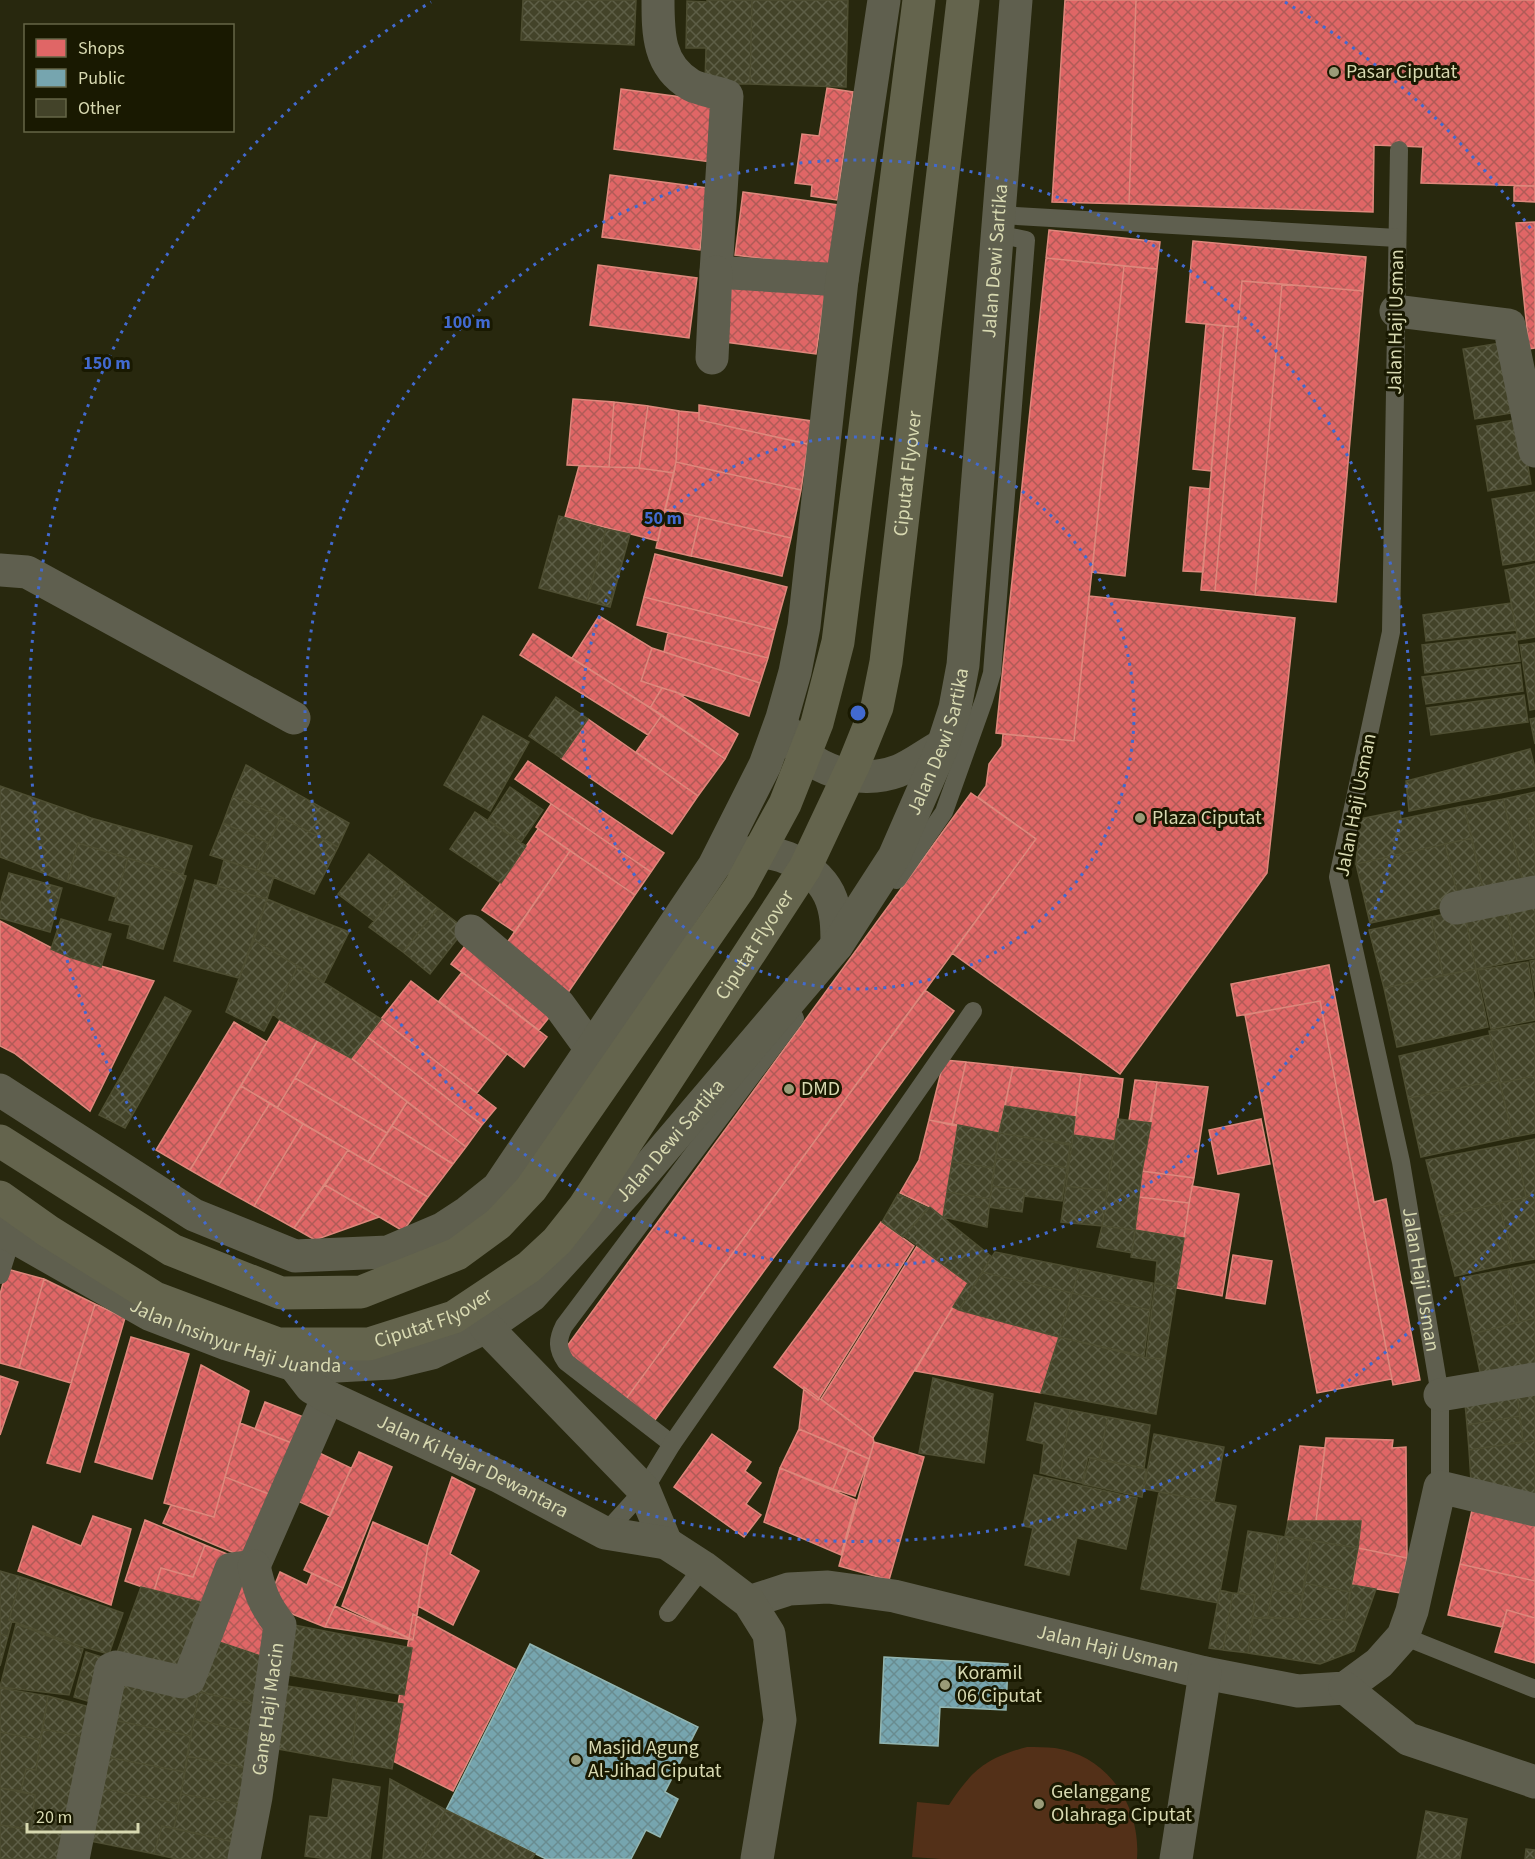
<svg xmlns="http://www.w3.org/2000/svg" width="1535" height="1859" font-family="'Source Sans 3',sans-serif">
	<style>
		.pitch { fill: #533018 }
		.shops { fill: url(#shops-cross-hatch); stroke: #de887c; stroke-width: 1.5 }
		.public { fill: url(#public-cross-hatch); stroke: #93b5b0; stroke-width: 1.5 }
		.building { fill: url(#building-cross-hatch); stroke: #4e4e32; stroke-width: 1.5 }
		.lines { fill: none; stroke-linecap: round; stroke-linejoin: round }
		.lane { stroke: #5f5f4f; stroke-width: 18 }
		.street { stroke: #5f5f4f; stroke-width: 33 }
		.secondary { stroke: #5f5f4e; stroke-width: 33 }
		.highway-bridge { stroke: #64644d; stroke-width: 33 }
		.ring { fill: none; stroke: #426ad0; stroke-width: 3; stroke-dasharray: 3 6 }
		.poi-dot { fill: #9a9b78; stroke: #191901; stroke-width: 2 }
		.labels { text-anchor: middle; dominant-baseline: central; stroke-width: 6; stroke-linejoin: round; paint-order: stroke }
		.poi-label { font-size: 20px; fill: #d8d9b1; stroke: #191901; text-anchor: start }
		.street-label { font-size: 20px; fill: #d8d9b1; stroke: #191901 }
		.centre { fill: #426ad0; stroke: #191901; stroke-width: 3 }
		.ring-label { font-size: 18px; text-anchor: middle; font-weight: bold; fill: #426ad0; stroke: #191901; stroke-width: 6; stroke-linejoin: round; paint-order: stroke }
	</style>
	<defs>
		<pattern id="shops-cross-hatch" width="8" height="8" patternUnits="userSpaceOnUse" patternTransform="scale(1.5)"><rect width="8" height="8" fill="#e06666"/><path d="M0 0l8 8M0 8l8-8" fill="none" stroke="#b05b57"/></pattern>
		<pattern id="public-cross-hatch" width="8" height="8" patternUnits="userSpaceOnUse" patternTransform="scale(1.5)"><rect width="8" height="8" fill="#76a5af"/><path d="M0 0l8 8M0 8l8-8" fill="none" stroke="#698c90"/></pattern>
		<pattern id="building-cross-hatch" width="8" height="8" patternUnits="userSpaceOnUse" patternTransform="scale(1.5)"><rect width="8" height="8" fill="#434329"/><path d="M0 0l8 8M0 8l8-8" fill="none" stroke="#5d5e46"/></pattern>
	</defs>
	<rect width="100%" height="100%" fill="#28280e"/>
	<path class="pitch" d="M1027,1747C1036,1747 1046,1747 1055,1748C1109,1756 1141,1807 1137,1859H941L912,1857L917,1802L949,1805C972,1770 986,1758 1027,1747Z"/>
	<path class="shops" d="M1065,0H1136L1129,204L1052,202Z
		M1136,0H1535V186L1421,183L1423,147L1374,145L1373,212L1129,204Z
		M827,88L853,92L837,200L811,196L812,185L795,183L802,134L819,136Z
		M621,89L719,102L711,162L614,149Z
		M610,175L707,188L700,250L602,237Z
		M1514,186H1535V202L1514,201Z
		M743,192L838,205L830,267L735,255Z
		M1535,222V348L1529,349L1516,223Z
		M1049,230L1160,242L1157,269L1046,258Z
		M1193,241L1366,257L1363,291L1242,281L1238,327L1186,322Z
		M1046,258L1124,266L1074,741L996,733Z
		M598,265L697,278L689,338L590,325Z
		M1124,266L1157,269L1125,576L1092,572Z
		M1242,281L1282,284L1255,595L1215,591Z
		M732,282L825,294L816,354L725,342Z
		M1282,284L1363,291L1336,602L1255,595Z
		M1206,324L1224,326L1211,471L1193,469Z
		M1224,326L1238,327L1215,591L1201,590Z
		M573,399L614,402L609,467L567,465Z
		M614,402L648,406L639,468L609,467Z
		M699,405L812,421L808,444L699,420Z
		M648,406L679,411L676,462L674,473L639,468Z
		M679,411L699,413V420L808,444L801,490L676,462Z
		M676,462L801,490L791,538L665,509Z
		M579,466L639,468L674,473L658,541L565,517Z
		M1190,487L1210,489L1203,572L1183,571Z
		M665,509L700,517L691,556L656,548Z
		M700,517L791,538L782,576L691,556Z
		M655,554L787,587L775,630L644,597Z
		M1089,596L1295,618L1267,873L1120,1074L952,953L1036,839L978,797L986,786L989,764L1002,746L1003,734L1074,741Z
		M644,597L775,630L768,658L637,625Z
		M599,616L652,648L641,681L662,688L650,708L572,658Z
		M668,633L768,658L760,683L664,652Z
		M533,634L662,715L648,735L520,655Z
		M652,648L760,683L749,716L641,681Z
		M662,688L676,692L738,734L725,759L650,708Z
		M662,715L725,759L698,796L636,752Z
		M588,719L698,796L672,834L561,758Z
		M528,761L664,853L651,872L515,779Z
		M971,793L1036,839L626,1399L562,1353Z
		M551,804L651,872L635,895L536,827Z
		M538,829L570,851L515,932L482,910Z
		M570,851L635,895L565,997L500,953Z
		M0,921L69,957L154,981L90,1111L14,1053L0,1046Z
		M471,938L555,1010L539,1030L451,964Z
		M1329,965L1374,1202L1386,1199L1420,1380L1393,1385L1320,1001L1237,1016L1231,984Z
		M462,972L547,1037L524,1067L439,1001Z
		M411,981L507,1054L477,1093L381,1019Z
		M925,990L954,1011L655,1420L626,1399Z
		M1320,1001L1392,1379L1317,1393L1245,1015Z
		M381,1019L496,1108L482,1125L368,1037Z
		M280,1020L318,1040L277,1108L241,1086Z
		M234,1022L267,1042L190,1170L156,1150Z
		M368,1037L482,1125L466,1147L351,1058Z
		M318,1040L351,1058L407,1102L387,1133L295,1078Z
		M944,1060L966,1062L952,1125L929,1120Z
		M966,1062L1013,1067L999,1133L952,1125Z
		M1013,1067L1081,1074L1075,1117L1005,1106Z
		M1081,1074L1123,1079L1115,1141L1073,1135Z
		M295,1078L387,1133L368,1162L277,1108Z
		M1135,1080L1157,1082L1151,1123L1129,1120Z
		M1157,1082L1208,1087L1194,1178L1142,1171Z
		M241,1086L270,1103L218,1186L190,1170Z
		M407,1102L466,1147L453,1164L392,1126Z
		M270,1103L303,1124L254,1206L218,1186Z
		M1261,1119L1270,1164L1218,1174L1209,1130Z
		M929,1120L958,1125L943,1217L930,1207L900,1193L919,1160Z
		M303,1124L348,1150L294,1228L254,1206Z
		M392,1126L453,1164L428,1197L368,1162Z
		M348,1150L428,1197L403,1231L325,1185Z
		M1142,1171L1194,1178L1189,1203L1139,1197Z
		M325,1185L379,1217L315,1240L294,1228Z
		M1192,1186L1239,1194L1222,1296L1176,1288Z
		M1139,1197L1189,1203L1184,1238L1135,1230Z
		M881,1222L914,1246L818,1400L774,1367Z
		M917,1246L968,1283L873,1438L821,1399Z
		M1233,1255L1272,1261L1265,1304L1226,1298Z
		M7,1269L44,1279L19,1368L0,1363V1294Z
		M44,1279L95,1304L71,1383L19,1368Z
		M95,1304L125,1318L80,1472L47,1463Z
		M953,1307L1059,1337L1041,1393L915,1371Z
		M131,1337L189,1354L152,1479L95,1462Z
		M201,1365L249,1391L214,1517L164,1503Z
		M0,1376L18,1382L0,1435Z
		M804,1387L873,1438L874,1442L869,1459L799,1429Z
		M265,1402L311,1420L300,1446L255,1429Z
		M240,1423L300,1446L279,1498L225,1477Z
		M799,1429L849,1450L833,1489L780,1468Z
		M712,1434L751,1462L745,1471L761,1483L746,1504L761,1515L744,1537L674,1487Z
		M1326,1438L1393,1440L1392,1448L1406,1447L1407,1558L1358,1548L1361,1521H1316Z
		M874,1442L924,1457L889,1580L839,1566Z
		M1300,1446L1325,1448L1316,1521H1288Z
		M309,1448L351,1468L330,1516L287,1496Z
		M849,1450L869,1459L855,1496L833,1489Z
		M359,1452L392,1467L343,1588L304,1570Z
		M780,1468L856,1500L841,1555L764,1522Z
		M225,1477L279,1498L253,1561L163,1523L171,1505L214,1517Z
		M452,1477L475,1489L450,1554L479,1571L453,1625L418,1606L428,1546Z
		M1472,1510L1535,1526V1581L1460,1564Z
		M93,1516L131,1529L111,1605L18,1571L33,1526L81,1546Z
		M145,1520L205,1545L193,1577L161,1568L154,1591L125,1581Z
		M373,1522L428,1546L413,1640L342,1606Z
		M205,1545L232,1556L212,1605L154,1591L161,1568L193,1577Z
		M1358,1548L1407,1558L1400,1593L1352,1585Z
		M1460,1564L1535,1581V1618L1507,1610L1502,1627L1448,1615Z
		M280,1572L307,1585L312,1573L343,1588L325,1627L267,1604Z
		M233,1573L276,1626L270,1659L210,1639Z
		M335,1606L413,1640L325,1627Z
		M1507,1610L1535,1618V1663L1495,1652Z
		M413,1614L515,1669L453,1791L389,1759Z"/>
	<path class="public" d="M530,1644L698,1727L665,1792L678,1799L660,1837L646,1830L631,1859H546L446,1810Z
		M884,1657L1008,1664L1006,1710L940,1707L938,1746L880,1743Z"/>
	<path class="building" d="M523,0H636L634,45L521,40Z
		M707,0H752L750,84H705L706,48H686L687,1L707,2Z
		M752,0H848L846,87L750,84Z
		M1506,342L1518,412L1475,419L1463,349Z
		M1520,419L1531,484L1488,491L1477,426Z
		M1535,492V560L1503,565L1492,499Z
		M559,516L606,529L587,601L539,588Z
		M606,529L630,534L610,607L587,601Z
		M1535,564V637L1518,640L1505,570Z
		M1511,603L1516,630L1426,641L1423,615Z
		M1516,634L1520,661L1425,673L1422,645Z
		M1535,643V709L1530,710L1520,645Z
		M1520,664L1523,691L1426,704L1422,677Z
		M1524,695L1528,722L1431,735L1427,708Z
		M556,697L588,719L561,758L529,736Z
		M483,716L529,742L490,811L444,785Z
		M1535,718V744L1530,719Z
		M1530,749L1535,768V786L1409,811L1406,781Z
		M246,765L349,823L338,847L281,817L233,796Z
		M0,786L91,818L192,846L183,875L78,843L67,882L0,857Z
		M510,787L543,810L521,842L488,820Z
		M1535,792V817L1528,819L1535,851V888L1525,890L1503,799Z
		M233,796L281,817L269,843L223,823Z
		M1503,799L1525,890L1485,898L1464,806Z
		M1464,806L1472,838L1356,864L1360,819L1400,811L1401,819Z
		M475,812L526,846L501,883L450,849Z
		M281,817L338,847L314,894L256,870Z
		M1535,817V851L1528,819Z
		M223,823L269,843L256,870L210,855Z
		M1472,838L1485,898L1460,904L1445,844Z
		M78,843L128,858L116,897L67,882Z
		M1445,844L1460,904L1370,923L1356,864Z
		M369,854L405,882L374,921L338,894Z
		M128,858L186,876L163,949L127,938L130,925L109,920Z
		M224,860L274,876L267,899L217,886Z
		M9,873L62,888L50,932L0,918V904Z
		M195,880L267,899L239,978L174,961Z
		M405,882L438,908L403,952L369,927Z
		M1535,896V958L1517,961L1505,902Z
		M267,899L349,932L324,982L254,940Z
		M1505,902L1517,961L1476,969L1464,910Z
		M438,908L465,929L430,974L403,952Z
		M1464,910L1476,969L1443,975L1431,917Z
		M1431,917L1443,975L1384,988L1369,930Z
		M61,919L111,934L101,967L69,957L51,949Z
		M254,940L298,966L264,1031L226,1012Z
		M1535,960V992L1530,961Z
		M1528,962L1535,1005V1020L1491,1029L1478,970Z
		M298,966L381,1019L351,1058L280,1020L273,1014Z
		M1476,969L1488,1027L1397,1047L1384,988Z
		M165,997L191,1011L125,1128L99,1115Z
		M1535,1023V1076L1500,1083L1489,1031Z
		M1490,1035L1499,1080L1408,1098L1399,1056Z
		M1535,1076V1133L1513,1137L1500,1083Z
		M1499,1080L1513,1137L1421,1157L1408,1098Z
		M1005,1106L1075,1117L1072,1144L999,1133Z
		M1118,1119L1151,1123L1142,1171L1135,1230L1102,1226Z
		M958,1125L999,1133L994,1168L952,1162Z
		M999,1133L1070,1145L1067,1168L996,1158Z
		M1073,1135L1115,1141L1107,1191L1066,1186Z
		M1535,1139V1194L1526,1197L1516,1143Z
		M1516,1143L1526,1197L1440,1217L1426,1160Z
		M996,1158L1067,1168L1062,1201L1024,1196L1025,1190L992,1186Z
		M952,1162L994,1168L990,1199L947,1192Z
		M992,1186L1025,1190L1022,1212L989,1207Z
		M1066,1186L1107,1191L1102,1226L1061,1222Z
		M947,1192L990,1199L987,1227L943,1217Z
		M898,1194L928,1208L903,1237L882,1222Z
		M1535,1195V1259L1513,1263L1499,1203Z
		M1499,1203L1513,1263L1455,1276L1440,1217Z
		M930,1207L992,1257L959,1310L953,1307L968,1283L904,1236Z
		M1102,1226L1135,1230L1132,1253L1097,1247Z
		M1135,1230L1184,1238L1176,1288L1155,1283L1157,1261L1131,1257Z
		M995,1252L1080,1269L1072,1293L982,1272Z
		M1535,1264V1318L1519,1322L1508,1269Z
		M1080,1269L1153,1283L1150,1310L1072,1293Z
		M1508,1269L1519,1322L1472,1334L1460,1278Z
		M982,1272L1072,1293L1059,1337L959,1310Z
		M1155,1283L1176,1288L1165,1359L1146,1358Z
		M1072,1293L1150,1310L1144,1356L1059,1337Z
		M1535,1318V1376L1483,1386L1472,1334Z
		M1059,1337L1146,1358L1165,1359L1156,1414L1041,1393Z
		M933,1378L993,1394L984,1463L919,1453Z
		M1535,1382V1440L1523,1442L1516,1385Z
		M1516,1385L1520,1416L1467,1425L1464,1393Z
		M1035,1403L1070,1410L1060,1478L1040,1473L1044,1444L1027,1440Z
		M1070,1410L1108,1417L1099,1459L1088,1457L1082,1483L1060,1478Z
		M1520,1416L1523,1442L1469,1450L1467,1425Z
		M1108,1417L1150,1425L1144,1468L1099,1459Z
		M1154,1434L1224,1447L1214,1502L1144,1489Z
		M1535,1440V1498L1471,1482L1469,1450Z
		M1090,1458L1146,1469L1142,1497L1083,1484Z
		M1034,1475L1137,1498L1126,1549L1077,1538L1069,1575L1025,1565L1033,1528L1023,1526Z
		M1159,1492L1236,1506L1218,1603L1141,1589Z
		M1288,1521H1361L1358,1548L1285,1536Z
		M1248,1531L1279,1536L1268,1617L1253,1618L1255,1595L1238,1593Z
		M1279,1536L1312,1541L1303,1595L1272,1590Z
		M1312,1541L1358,1548L1350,1592L1304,1583Z
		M0,1571L21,1577L9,1620L12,1621L8,1636L0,1634Z
		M21,1577L123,1613L109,1654L80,1646L9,1620Z
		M1304,1583L1350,1592L1345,1620L1299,1619Z
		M1352,1585L1376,1589L1354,1651L1320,1664L1248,1653L1253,1618L1345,1620Z
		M141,1587L212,1605L183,1677L115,1658Z
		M1220,1590L1233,1593L1223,1650L1209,1648Z
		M1272,1590L1303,1595L1299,1619L1268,1617Z
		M1233,1593L1255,1595L1248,1653L1223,1650Z
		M284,1623L412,1648L404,1695L276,1673Z
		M16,1624L83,1649L69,1695L0,1687Z
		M0,1634L8,1636L0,1666Z
		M210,1639L270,1659L262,1706L192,1690Z
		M86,1652L111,1660L101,1705L74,1697Z
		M112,1671L199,1692L191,1736L104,1718Z
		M274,1684L358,1697L351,1762L266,1747Z
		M0,1688L48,1696L41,1740L0,1732Z
		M199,1692L262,1706L257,1734L194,1719Z
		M48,1696L98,1709L92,1738L42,1729Z
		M358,1697L403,1704L392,1769L351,1762Z
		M104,1718L191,1736L185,1772L96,1755Z
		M194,1719L257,1734L251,1769L187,1756Z
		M42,1729L92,1738L73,1835L31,1830L35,1795L21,1791L26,1769L36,1770Z
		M0,1732L41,1740L36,1770L26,1769L21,1791L0,1788Z
		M96,1755L185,1772L179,1804L90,1786Z
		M187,1756L251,1769L245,1805L181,1794Z
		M333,1779L380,1787L370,1859H328L305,1856L310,1816L328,1818Z
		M390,1779L446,1810L419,1859H383Z
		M90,1786L179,1804L174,1828L162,1826L154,1854L80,1839Z
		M0,1788L35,1795L31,1830L0,1825Z
		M181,1794L245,1805L238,1843L174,1828Z
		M446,1810L535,1854L532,1859H419Z
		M1426,1811L1467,1819L1460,1859H1417Z
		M0,1825L73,1835L69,1859H0Z
		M162,1826L238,1843L235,1859H177L154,1854Z
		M1526,1849L1535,1850V1859H1525Z"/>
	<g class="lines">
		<g class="lane">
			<path id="s1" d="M1399,150L1391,632L1338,877L1401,1162L1440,1395V1487"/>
			<path d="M999,215L1397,238"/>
			<path d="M897,880L944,812L984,700L992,673L1026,240L997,234"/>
			<path d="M0,1275L12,1237"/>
			<path d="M672,1444L566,1362C557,1349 557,1340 564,1326L795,1018"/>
			<path d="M605,1533L644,1490L672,1444L973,1011"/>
			<path d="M668,1613L703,1567"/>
			<path d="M1403,1636L1535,1689"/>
		</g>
		<g class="street">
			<path d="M658,0C658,33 658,66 691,85C701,90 716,92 727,96L716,272L842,280"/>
			<path d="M1396,311L1509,325L1535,451"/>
			<path d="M712,358L716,272"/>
			<path d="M0,570L27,572L294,718"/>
			<path d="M1456,908L1535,892"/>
			<path d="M471,931L559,1005L591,1049"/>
			<path d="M1440,1395L1535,1379"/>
			<path id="s2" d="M749,1602L789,1589L828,1587L894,1596L1205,1673L1298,1691L1345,1688L1379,1663L1403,1636L1412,1611L1440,1487L1535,1510"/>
			<path d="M1345,1688L1408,1739L1535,1782"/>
			<path d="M73,1859L111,1669L116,1667L182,1682L189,1679L231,1569L254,1566L328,1397"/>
			<path id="s3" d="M244,1859L256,1797L280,1625C263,1603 260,1592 254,1566"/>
			<path d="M1176,1859L1205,1673"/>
		</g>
		<g class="secondary">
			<path d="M789,733C807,772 860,785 898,771C913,765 928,753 943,745"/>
			<path d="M732,858C766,842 813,862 829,894C837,911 837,928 837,945"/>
			<path d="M0,1090L194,1215L295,1256L388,1252L442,1229L468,1212L498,1188L714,866L765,765L782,718L795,672L804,626L842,280L884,0"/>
			<path id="s4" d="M0,1229L149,1314L227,1344L294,1365L337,1366L391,1363L432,1353L486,1327L531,1296L640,1177L837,945L894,857L943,745L955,708L963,665L1016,0"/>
			<path d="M486,1327L644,1490L666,1543"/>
			<path id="s5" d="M294,1365L311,1387L328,1397L498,1476L605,1533L666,1543L703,1567L749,1602L769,1634L780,1720L757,1859"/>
		</g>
		<g class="highway-bridge">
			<path d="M0,1141L172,1250L281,1293L361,1292L457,1254L498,1224L531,1189L740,887L785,804L817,723L838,642L919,0"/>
			<path id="s6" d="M0,1197L48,1231L155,1298L278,1344H369L454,1317L529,1267L557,1241L584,1207L805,868L854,764L877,707L886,662L963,0"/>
		</g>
	</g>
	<g class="ring">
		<circle cx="858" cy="713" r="276"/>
		<circle cx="858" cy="713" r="553"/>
		<path d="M1533 1194A829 829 0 1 1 431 2M1285 2A829 829 0 0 1 1533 232"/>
	</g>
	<g class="poi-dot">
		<circle cx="1334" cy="72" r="6"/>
		<circle cx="1140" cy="818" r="6"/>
		<circle cx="789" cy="1089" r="6"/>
		<circle cx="945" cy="1685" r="6"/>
		<circle cx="576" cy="1760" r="6"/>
		<circle cx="1039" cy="1804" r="6"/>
	</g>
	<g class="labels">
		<g class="poi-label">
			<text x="1346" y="72">Pasar Ciputat</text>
			<text x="1152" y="818">Plaza Ciputat</text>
			<text x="801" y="1089">DMD</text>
			<text x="957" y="1673">Koramil<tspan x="957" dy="23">06 Ciputat</tspan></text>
			<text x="588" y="1748">Masjid Agung<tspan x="588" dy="23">Al-Jihad Ciputat</tspan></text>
			<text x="1051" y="1792">Gelanggang<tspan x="1051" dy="23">Olahraga Ciputat</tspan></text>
		</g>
		<g class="street-label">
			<text stroke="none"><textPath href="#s4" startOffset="1760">Jalan Dewi Sartika</textPath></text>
			<text transform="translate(1396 322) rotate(-89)">Jalan Haji Usman</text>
			<text stroke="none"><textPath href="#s6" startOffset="1485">Ciputat Flyover</textPath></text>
			<text stroke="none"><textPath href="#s4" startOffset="1274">Jalan Dewi Sartika</textPath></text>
			<text transform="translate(1356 805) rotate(-79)">Jalan Haji Usman</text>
			<text stroke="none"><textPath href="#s6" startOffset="981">Ciputat Flyover</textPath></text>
			<text stroke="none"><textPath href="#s4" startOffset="788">Jalan Dewi Sartika</textPath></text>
			<text stroke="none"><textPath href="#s1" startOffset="1144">Jalan Haji Usman</textPath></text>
			<text stroke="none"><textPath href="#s6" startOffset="477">Ciputat Flyover</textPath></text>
			<text stroke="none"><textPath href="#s4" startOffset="262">Jalan Insinyur Haji Juanda</textPath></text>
			<text stroke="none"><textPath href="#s5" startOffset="208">Jalan Ki Hajar Dewantara</textPath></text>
			<text stroke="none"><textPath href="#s2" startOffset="368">Jalan Haji Usman</textPath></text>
			<text stroke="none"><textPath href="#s3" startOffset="152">Gang Haji Macin</textPath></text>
		</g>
	</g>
	<circle cx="858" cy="713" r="9" class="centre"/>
	<g class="ring-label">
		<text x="467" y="328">100 m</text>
		<text x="107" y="369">150 m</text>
		<text x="663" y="524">50 m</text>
	</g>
	<rect x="24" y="24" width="210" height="108" fill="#191901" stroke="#656647" stroke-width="1.5"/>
	<rect x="36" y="39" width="30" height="18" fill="#e06666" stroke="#656647" stroke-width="1.5"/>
	<text x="78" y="54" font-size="18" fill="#d8d9b1">Shops</text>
	<rect x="36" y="69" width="30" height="18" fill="#76a5af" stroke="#656647" stroke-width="1.5"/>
	<text x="78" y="84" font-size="18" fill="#d8d9b1">Public</text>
	<rect x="36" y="99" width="30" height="18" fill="#434329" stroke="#656647" stroke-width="1.5"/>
	<text x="78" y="114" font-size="18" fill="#d8d9b1">Other</text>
	<path d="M27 1823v9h111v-9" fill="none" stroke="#d8d9b1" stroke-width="3"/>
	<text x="36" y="1823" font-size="18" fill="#d8d9b1" stroke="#191901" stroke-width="4.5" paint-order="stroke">20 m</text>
</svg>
